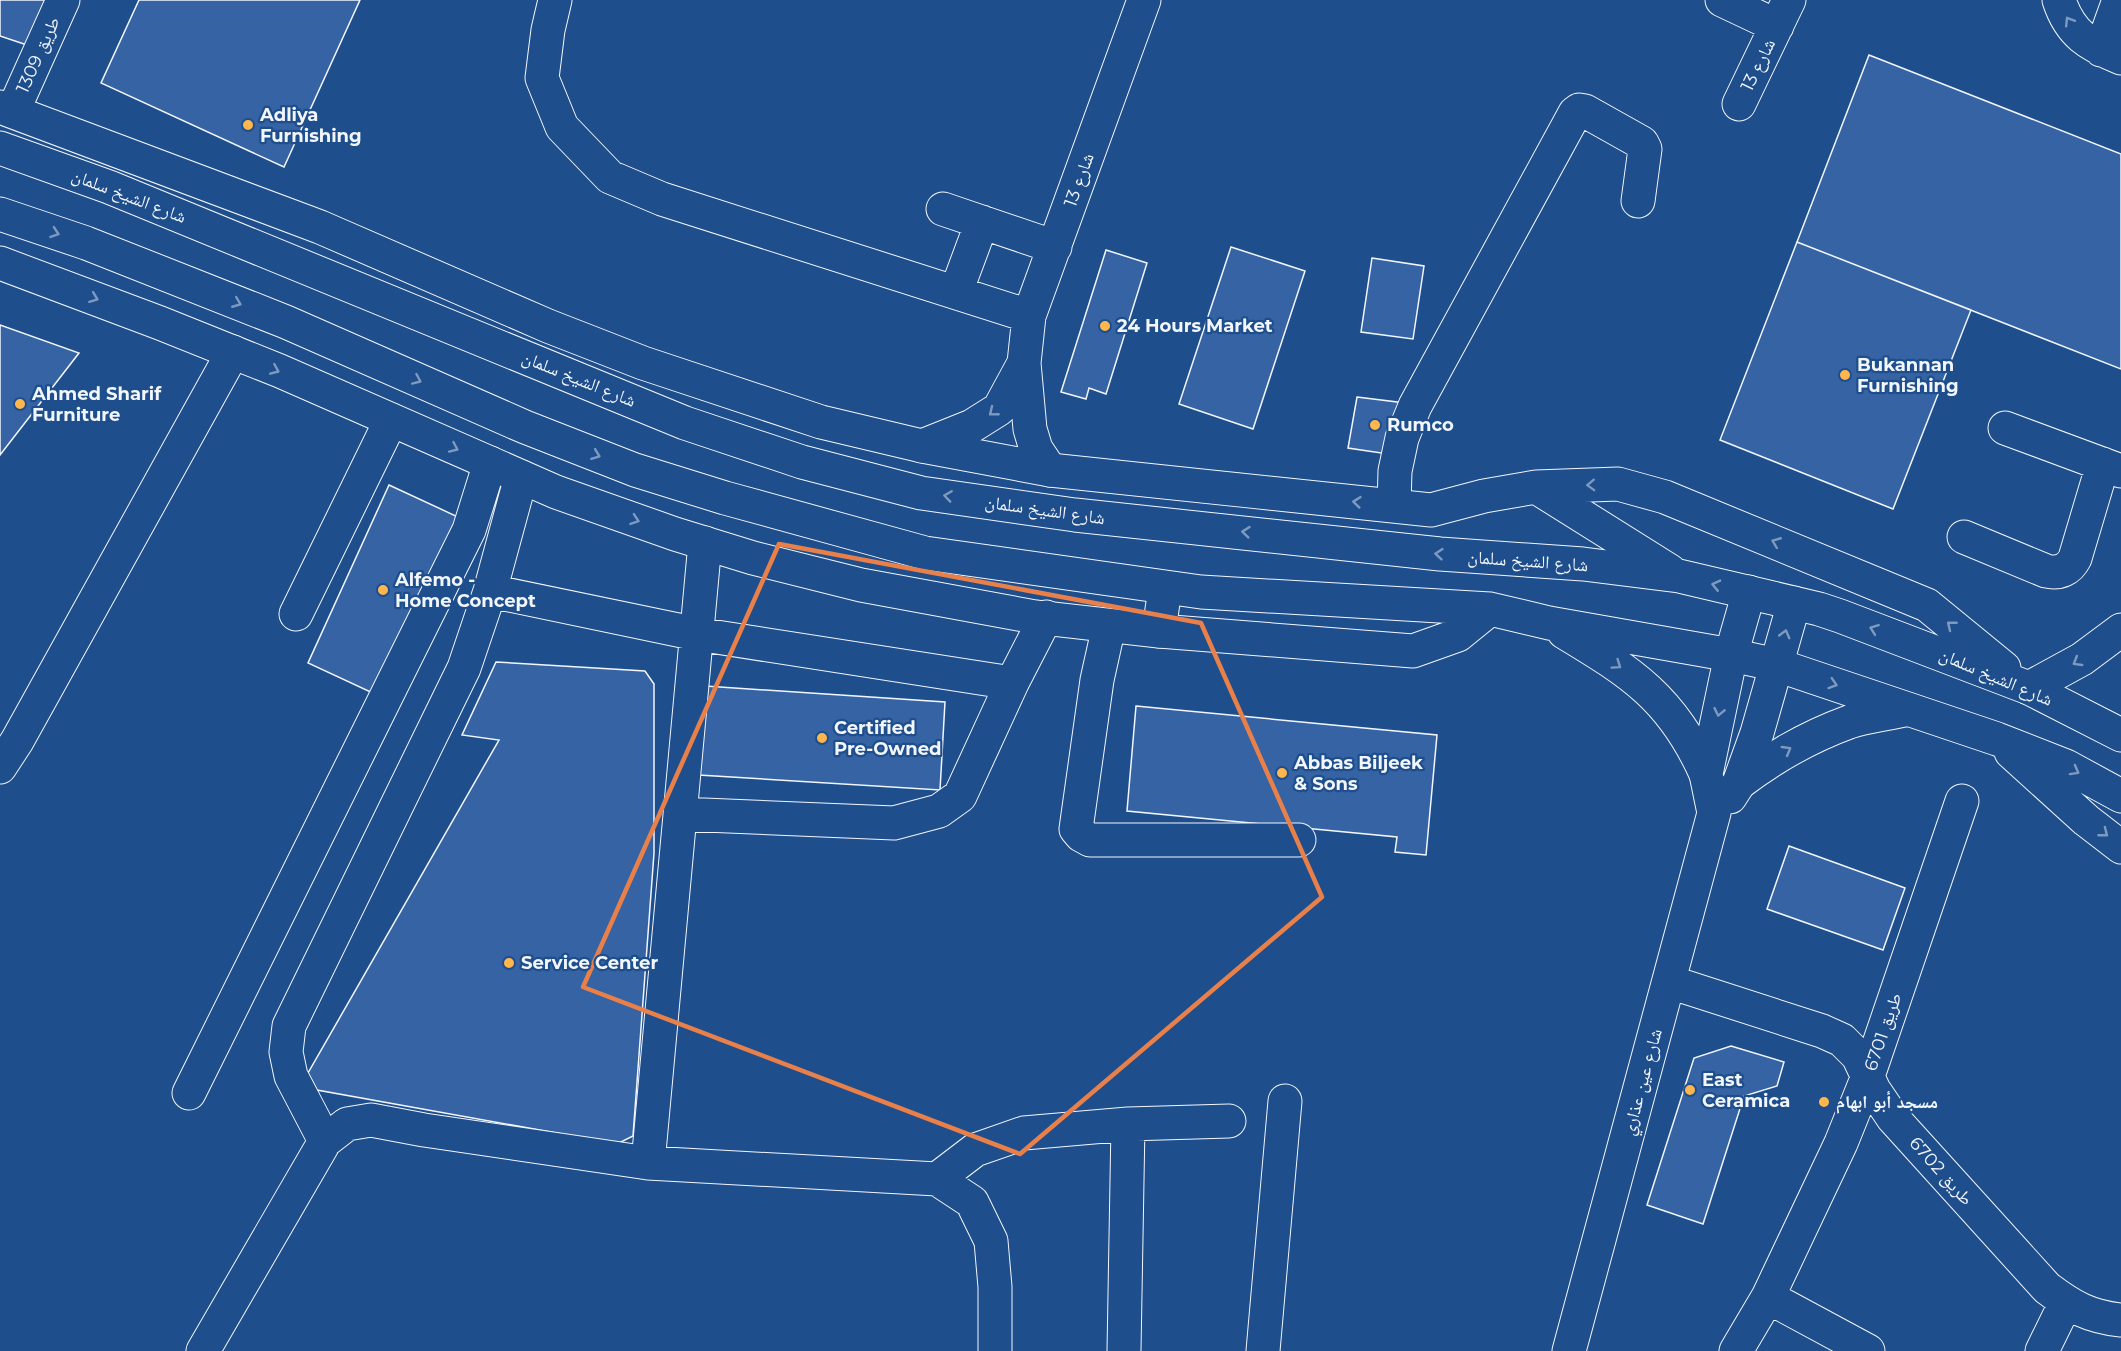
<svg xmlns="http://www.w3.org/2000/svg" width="2121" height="1351" font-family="Montserrat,'Noto Naskh Arabic',sans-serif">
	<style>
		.building { fill: #3563a3; stroke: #f2f6ff; stroke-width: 1.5 }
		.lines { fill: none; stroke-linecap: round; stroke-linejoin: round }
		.minor-casing { stroke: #f2f6ff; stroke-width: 35 }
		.major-casing { stroke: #f2f6ff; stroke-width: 35 }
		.minor { stroke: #1f4e8c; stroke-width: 33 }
		.major { stroke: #1f4e8c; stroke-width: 33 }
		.oneway { stroke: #7e9ac0 }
		.marked { fill: none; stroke: #ea8049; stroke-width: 4.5; stroke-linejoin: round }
		.poi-dot { fill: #ffb74d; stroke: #1f4e8c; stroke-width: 2 }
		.labels { text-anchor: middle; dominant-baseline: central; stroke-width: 4.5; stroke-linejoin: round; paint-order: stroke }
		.street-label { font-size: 18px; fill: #f2f6ff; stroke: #1f4e8c }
		.poi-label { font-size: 18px; font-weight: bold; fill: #f2f6ff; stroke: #1f4e8c; text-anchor: start }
	</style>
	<rect width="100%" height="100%" fill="#1f4e8c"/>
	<path class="building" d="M0,0H48L33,47L0,36Z
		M139,0H360L284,167L101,83Z
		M1869,55L2121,154V369L1797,242Z
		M1797,242L1971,310L1893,509L1720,440Z
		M1231,247L1305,271L1253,429L1179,404Z
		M1106,250L1147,263L1106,394L1089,388L1086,399L1061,392Z
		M1372,258L1424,266L1413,339L1361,332Z
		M0,325L79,353L0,455Z
		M1357,397L1405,403L1388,454L1348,448Z
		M389,485L458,517L377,695L308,663Z
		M496,662L645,671L654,684V853L633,1136L617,1144L317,1090L308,1073L499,740L462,735Z
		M705,686L945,702L940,790L699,775Z
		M1136,706L1437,735L1426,855L1395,852L1397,837L1127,811Z
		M1789,846L1905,888L1883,950L1767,909Z
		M1731,1046L1784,1062L1777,1086L1744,1096L1703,1224L1647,1205L1694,1058Z"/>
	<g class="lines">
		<defs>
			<path id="minor" d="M555,0L548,30L542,78L562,127L610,177L662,199L1029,316
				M1722,0L1777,26
				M2059,0C2070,34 2089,45 2121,58
				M2101,50L2119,0
				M1739,104L1789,0
				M13,111L63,0
				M943,209L1055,247
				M956,292L982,222
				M2005,428L2121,471
				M922,446L972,426L999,409L1024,363
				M1050,470L1036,449L1030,429L1024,363L1029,316L1144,0
				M1394,505L1395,471L1402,438L1415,406L1575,113L1579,110L1585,111L1642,143L1645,149L1638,201
				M1964,537L2046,571C2059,574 2069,570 2075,558L2103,464
				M490,591L697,634L1012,683
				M296,614L391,420
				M1109,626L1097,680L1076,829L1081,835L1090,840H1299
				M1159,631L1165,588
				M2029,688L2082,659L2121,630
				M0,767L17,741L233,352
				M1730,797L1739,783L1757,733L1794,603
				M680,814L894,823L939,811L960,796L1012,683L1046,617
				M1670,982L1822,1031L1842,1040L1858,1056L1874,1090L1893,1118L2047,1288C2072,1307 2090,1317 2121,1320
				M189,1093L469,530L490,463
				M1128,1124L1229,1121
				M325,1141L291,1076L286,1052L289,1026L464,668L490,591L521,477
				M648,1163L705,543
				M937,1179L975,1150L1024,1133L1128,1124L1124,1351
				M1768,1297L1868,1351
				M203,1351L325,1141L347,1124L371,1120L424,1130L648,1163L937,1179L972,1202L991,1241L995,1287V1351
				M1263,1351L1285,1101
				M1569,1351L1714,813L1706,774L1731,655L1749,592
				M1736,1351L1768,1297L1841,1143L1868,1076L1962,801
				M2042,1351L2066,1302"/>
			<path id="major" d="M0,107L320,227L548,326L643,363L821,422L922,446L1050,470L1431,510L1484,496L1536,487L1618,484L1665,497L1927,605L2004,668
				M0,148L109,187L685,423L802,462L921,493L1075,515L1440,554L1583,564L1679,576L1819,609L1840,616L2029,688L2121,735
				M0,214L86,243L286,322L525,427L635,470L725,498L925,553L1201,592L1490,609L1549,623L1731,655L1777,665L1997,739L2066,766L2121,796
				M0,263L160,323L280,371L556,492L675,534L753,558L861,585L1035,617L1159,631L1413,651L1458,635L1490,609
				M1536,487L1670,571
				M1564,632C1632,673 1672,698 1706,774
				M2011,752L2086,820L2121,847
				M1739,783C1773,757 1808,737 1849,722C1867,716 1889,714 1908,709"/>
		</defs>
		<use href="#minor" class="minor-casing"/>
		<use href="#major" class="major-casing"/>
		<use href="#minor" class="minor"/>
		<use href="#major" class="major"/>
	</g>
	<defs><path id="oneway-chevron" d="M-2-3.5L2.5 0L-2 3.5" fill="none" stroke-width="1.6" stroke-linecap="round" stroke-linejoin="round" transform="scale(1.5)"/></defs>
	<g class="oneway">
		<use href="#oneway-chevron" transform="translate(2069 21) rotate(-122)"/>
		<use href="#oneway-chevron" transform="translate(55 233) rotate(19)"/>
		<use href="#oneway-chevron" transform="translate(94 298) rotate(21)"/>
		<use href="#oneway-chevron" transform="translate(237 303) rotate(22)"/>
		<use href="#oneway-chevron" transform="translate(275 370) rotate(23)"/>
		<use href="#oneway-chevron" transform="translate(417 380) rotate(24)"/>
		<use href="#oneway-chevron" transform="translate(993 412) rotate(141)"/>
		<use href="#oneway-chevron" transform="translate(454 448) rotate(24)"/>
		<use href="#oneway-chevron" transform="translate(596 455) rotate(21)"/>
		<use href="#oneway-chevron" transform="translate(1591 485) rotate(178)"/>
		<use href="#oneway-chevron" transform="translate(948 496) rotate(-172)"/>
		<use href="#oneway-chevron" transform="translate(1357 502) rotate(-174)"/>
		<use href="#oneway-chevron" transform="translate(635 520) rotate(19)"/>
		<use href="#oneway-chevron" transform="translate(1246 532) rotate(-174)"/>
		<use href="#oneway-chevron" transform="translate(1776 542) rotate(-158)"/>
		<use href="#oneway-chevron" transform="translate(1439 554) rotate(-175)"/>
		<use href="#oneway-chevron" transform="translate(1716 585) rotate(-167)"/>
		<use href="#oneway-chevron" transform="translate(1951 625) rotate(-141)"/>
		<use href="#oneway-chevron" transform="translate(1874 629) rotate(-160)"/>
		<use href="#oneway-chevron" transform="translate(1785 634) rotate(-75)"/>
		<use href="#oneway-chevron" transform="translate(2077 662) rotate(149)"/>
		<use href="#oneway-chevron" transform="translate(1617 665) rotate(35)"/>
		<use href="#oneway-chevron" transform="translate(1833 684) rotate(18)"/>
		<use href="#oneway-chevron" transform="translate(1719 712) rotate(102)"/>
		<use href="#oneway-chevron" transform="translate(1787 750) rotate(-30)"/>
		<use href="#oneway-chevron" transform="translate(2075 771) rotate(29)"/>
		<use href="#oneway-chevron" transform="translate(2104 833) rotate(38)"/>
	</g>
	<path class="marked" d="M779,544L1201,623L1322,897L1020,1154L583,987Z"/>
	<g class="poi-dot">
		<circle cx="248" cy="125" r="6"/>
		<circle cx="1105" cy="326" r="6"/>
		<circle cx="1845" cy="375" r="6"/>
		<circle cx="20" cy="404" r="6"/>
		<circle cx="1375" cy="425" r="6"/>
		<circle cx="383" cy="590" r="6"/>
		<circle cx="822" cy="738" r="6"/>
		<circle cx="1282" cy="773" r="6"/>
		<circle cx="509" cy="963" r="6"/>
		<circle cx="1690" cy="1090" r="6"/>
		<circle cx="1824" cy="1102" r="6"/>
	</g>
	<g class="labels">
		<g class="street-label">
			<text transform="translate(38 55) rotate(-66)">طريق 1309</text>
			<text transform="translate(1758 65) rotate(-64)">شارع 13</text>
			<text transform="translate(1079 180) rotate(-70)">شارع 13</text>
			<text transform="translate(129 196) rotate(21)">شارع الشيخ سلمان</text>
			<text transform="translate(579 379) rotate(22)">شارع الشيخ سلمان</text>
			<text transform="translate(1045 510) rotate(8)">شارع الشيخ سلمان</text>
			<text transform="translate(1528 561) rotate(4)">شارع الشيخ سلمان</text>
			<text transform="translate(1996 677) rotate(23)">شارع الشيخ سلمان</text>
			<text transform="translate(1883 1032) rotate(-71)">طريق 6701</text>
			<text transform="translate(1642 1082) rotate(-75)">شارع عين عذاري</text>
			<text transform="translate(1941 1171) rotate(48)">طريق 6702</text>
		</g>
		<g class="poi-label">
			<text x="260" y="115">Adliya<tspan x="260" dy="21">Furnishing</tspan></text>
			<text x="1117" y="326">24 Hours Market</text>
			<text x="1857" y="365">Bukannan<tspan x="1857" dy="21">Furnishing</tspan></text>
			<text x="32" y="394">Ahmed Sharif<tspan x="32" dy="21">Furniture</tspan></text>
			<text x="1387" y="425">Rumco</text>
			<text x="395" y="580">Alfemo -<tspan x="395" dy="21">Home Concept</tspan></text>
			<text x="834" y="728">Certified<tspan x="834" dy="21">Pre-Owned</tspan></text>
			<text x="1294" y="763">Abbas Biljeek<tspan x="1294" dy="21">&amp; Sons</tspan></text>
			<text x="521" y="963">Service Center</text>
			<text x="1702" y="1080">East<tspan x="1702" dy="21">Ceramica</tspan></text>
			<text x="1836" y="1102">مسجد أبو ابهام</text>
		</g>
	</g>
</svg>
